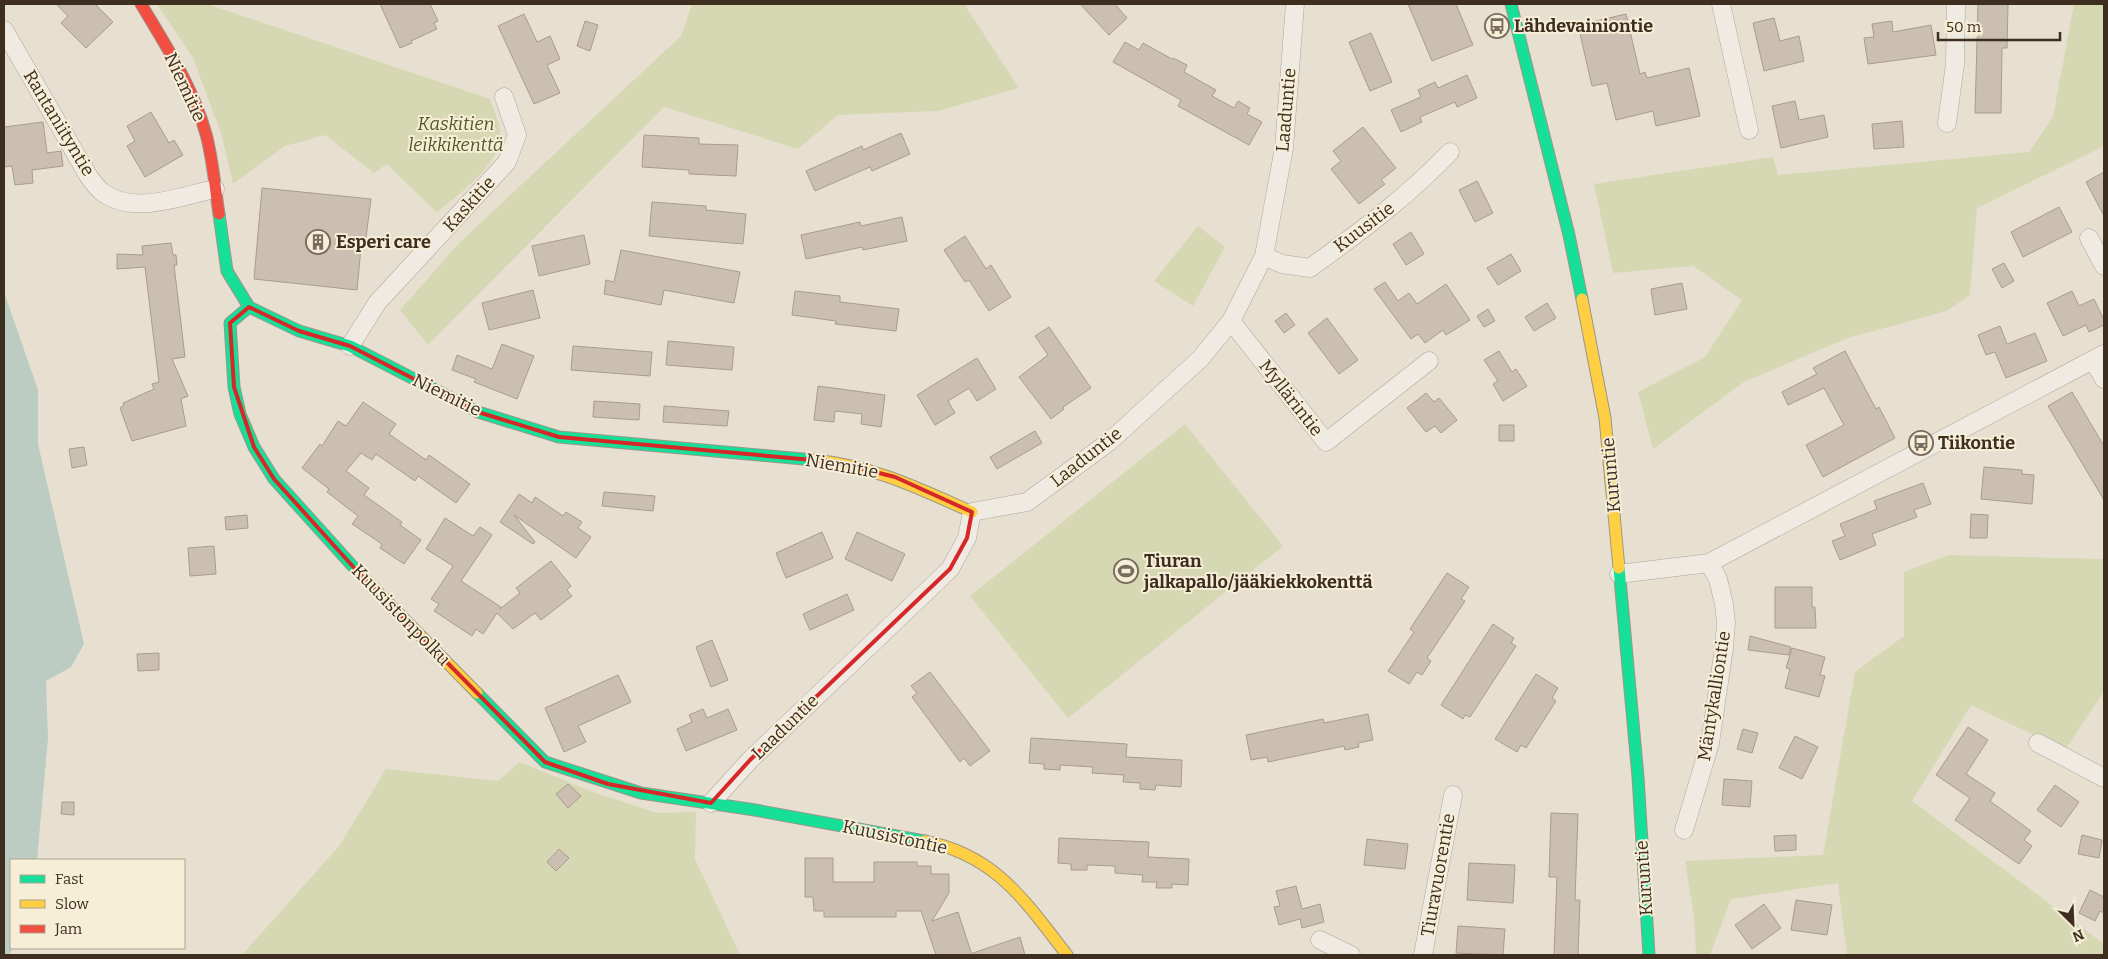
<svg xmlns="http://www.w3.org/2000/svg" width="2108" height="959" font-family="Bitter,serif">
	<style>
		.green { fill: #d6d7b3 }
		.water { fill: #bcccc2 }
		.building { fill: #cbbfb2; stroke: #a89c90 }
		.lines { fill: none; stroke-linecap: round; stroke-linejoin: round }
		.street-casing { stroke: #ada599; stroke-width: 19 }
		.fast-casing { stroke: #9c958a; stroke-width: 13 }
		.slow-casing { stroke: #9c958a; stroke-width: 13 }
		.jam-casing { stroke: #9c958a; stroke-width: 13 }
		.street { stroke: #efebe3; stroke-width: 18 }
		.fast { stroke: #16e098; stroke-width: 11 }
		.slow { stroke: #ffcf43; stroke-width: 11 }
		.jam { stroke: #f24e42; stroke-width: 11 }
		.marked { fill: none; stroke: #d62828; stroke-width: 4; stroke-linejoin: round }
		.labels { text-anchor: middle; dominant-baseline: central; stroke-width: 4; stroke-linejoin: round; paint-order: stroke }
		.poi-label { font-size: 18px; font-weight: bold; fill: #3d2e20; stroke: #f7eed8; text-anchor: start }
		.street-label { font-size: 18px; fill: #3d2e20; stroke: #f7eed8 }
		.park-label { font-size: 18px; font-style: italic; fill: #4d5a26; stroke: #f7eed8 }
	</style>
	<rect width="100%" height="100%" fill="#e7e0d1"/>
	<path class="green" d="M157,4H207L490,99C493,109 498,119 500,129C506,162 459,193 437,213L387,164L374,173L325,135L285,146L233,184L221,133L193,58Z
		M692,4H964L1019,88L938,111L838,115L798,149L664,107L428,345L400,310L460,242L681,36Z
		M2074,4H2104V146L1977,208L1970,295L1947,311L1848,338L1744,382L1653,449L1638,392L1705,357L1742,300L1693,266L1613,273L1594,184L1773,157L1778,175L2029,152L2053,117Z
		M1198,226L1225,247L1193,306L1154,281Z
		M1185,424L1283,546L1068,718L970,596Z
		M1949,555L2104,559V691L2065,750L1971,705L1912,801L2104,944V955H1847L1838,883L1731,899L1710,955H1696L1694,917L1685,861L1823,855L1855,672L1904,636V572Z
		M520,762L590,791L657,813L696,812L695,859L740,955H242L340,845L386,769L498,781Z"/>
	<path class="water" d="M4,292L38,390V444L84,644L71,667L46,681L48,738L37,860H11V948H13L9,955H4Z"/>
	<path class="building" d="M56,4H95L113,22L86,48L61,23L68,16Z
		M380,4H430L438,21L434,23L437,29L411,41L412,43L400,48Z
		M1080,4H1115L1127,18L1109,35Z
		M1408,4H1456L1473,45L1432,61Z
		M1978,4H2008L2007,48H2002L2001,113H1975Z
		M524,14L537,42L550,36L560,59L547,65L560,93L534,104L498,26Z
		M1626,14L1640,74L1645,72L1647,78L1689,68L1700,116L1656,126L1653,111L1616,120L1607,83L1592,86L1578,25Z
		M1774,18L1780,41L1799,36L1804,61L1764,71L1753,23Z
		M585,21L598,25L590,51L577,46Z
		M1892,21L1893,32L1931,25L1936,55L1868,64L1864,38L1874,37L1872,24Z
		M1371,33L1392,82L1370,91L1349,42Z
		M1125,42L1139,50L1143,43L1172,59L1173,58L1187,65L1184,72L1216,90L1212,96L1234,108L1238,101L1250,108L1247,114L1262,122L1249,145L1178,106L1181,100L1113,62Z
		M1467,75L1477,98L1457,107L1455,102L1420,117L1422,122L1401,132L1391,110L1421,97L1418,90L1435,82L1438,88Z
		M1795,101L1799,120L1824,115L1828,137L1781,148L1772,106Z
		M151,112L169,143L174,140L183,155L145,177L127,146L135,141L127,126Z
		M1902,121L1904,147L1874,149L1872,124Z
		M43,122L47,153L61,151L63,166L32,170L33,183L15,185L12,166L4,167V127Z
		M1363,127L1396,168L1381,180L1385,184L1359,204L1331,169L1341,161L1333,151Z
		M901,133L910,154L872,171L870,167L815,191L806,171L862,146L863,150Z
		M644,135L699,138V144L738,145L736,176L689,174V170L642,167Z
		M2104,172V216L2086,182Z
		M1477,181L1493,213L1475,222L1459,190Z
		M262,188L371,199L366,237H362L357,290L254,279Z
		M652,202L706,206V210L746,214L743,244L649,236Z
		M2059,207L2072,232L2023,257L2011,232Z
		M902,217L907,241L863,250L862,247L806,259L801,235L860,222L861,226Z
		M1411,232L1424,254L1406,265L1393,244Z
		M584,235L590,264L539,276L532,246Z
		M965,236L986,269L991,265L1011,297L989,311L969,280L965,282L944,250Z
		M171,243L173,255H176L177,265H174L185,357L172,359L188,396L181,399L186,426L132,441L120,408L124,405L123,403L154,389L152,384L159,382L145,267L117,269V254L143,255L142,246Z
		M621,250L740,272L734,303L664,290L661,305L604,294L606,280L614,282Z
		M1511,254L1521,271L1498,285L1487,268Z
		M2004,263L2014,281L2002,288L1992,269Z
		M1385,282L1398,301L1409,293L1417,304L1446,284L1470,320L1446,335L1443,330L1425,343L1418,334L1411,339L1374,289Z
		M1682,283L1687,309L1655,315L1651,289Z
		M533,290L540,318L489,330L482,303Z
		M795,291L840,296V302L899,309L896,331L835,324L836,321L792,315Z
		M2072,291L2079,306L2094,299L2104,320V325L2089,332L2086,325L2063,336L2047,303Z
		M1547,303L1556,318L1534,331L1525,317Z
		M1488,309L1495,321L1484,327L1477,316Z
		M1286,313L1295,325L1284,333L1275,321Z
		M1327,318L1358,360L1339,374L1308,333Z
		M2000,326L2007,344L2035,333L2047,361L2006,378L1995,352L1986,355L1978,335Z
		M1049,327L1091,388L1063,407L1064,409L1051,419L1019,377L1048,355L1035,336Z
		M668,341L734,347L732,370L666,365Z
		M502,344L534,356L517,399L474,382L476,379L452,370L457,355L492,369Z
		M573,346L652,352L650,376L571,370Z
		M1499,351L1512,372L1516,369L1527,386L1503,401L1493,384L1498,381L1484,360Z
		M1845,351L1876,409L1879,407L1895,438L1823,477L1806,445L1844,425L1824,388L1788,405L1782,392L1817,374L1813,368Z
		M977,358L996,389L977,401L969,388L948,401L955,413L935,425L917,395Z
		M818,386L885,395L881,427L861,424L862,414L835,411L834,422L814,420Z
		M2072,392L2104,446V500L2048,406Z
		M1426,393L1434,402L1439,398L1457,420L1441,433L1435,426L1426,432L1407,408Z
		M594,401L640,404L639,420L593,417Z
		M363,402L396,424L389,434L426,460L429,455L470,484L456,503L418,476L415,481L376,454L372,460L361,453L346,471L369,488L364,495L402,522L400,525L421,540L404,564L380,548L382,544L352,524L358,516L327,492L329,489L302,468L320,444L322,446L338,421L346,426Z
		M664,406L729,411L727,426L663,422Z
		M1499,425H1514V441H1499Z
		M1035,431L1042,443L997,469L990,457Z
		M84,447L87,465L72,468L69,449Z
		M1984,467L2022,470V474L2034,475L2032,504L1981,499Z
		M1923,483L1931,504L1914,510L1917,517L1872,534L1876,545L1840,560L1832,541L1845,536L1840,524L1877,509L1874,501Z
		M604,492L655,496L653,511L602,506Z
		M519,494L532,503L535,497L563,516L566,512L582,522L578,528L591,537L576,558L514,515L535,542L533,544L500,522Z
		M1971,514L1988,515L1987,538H1970Z
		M247,515L248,528L226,530L225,517Z
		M445,518L473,536L480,527L492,535L461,581L501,607L500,609L520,593L516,588L551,561L571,586L567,590L572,596L541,620L535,613L513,629L497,613L483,634L476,629L472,636L434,611L439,604L431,599L453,566L426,549Z
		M822,532L833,558L786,578L776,553Z
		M857,532L905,554L892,581L845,559Z
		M214,546L216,574L190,576L188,548Z
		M1447,573L1469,587L1461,599L1465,601L1427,658L1431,661L1422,675L1417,672L1409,684L1388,671L1414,632L1410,629Z
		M1775,587H1812V607H1815L1816,628H1775Z
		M847,594L854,610L810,630L803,614Z
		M1493,624L1514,638L1511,643L1516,646L1470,717L1465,715L1463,719L1441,705Z
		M1750,636L1791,647L1789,655L1748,650Z
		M712,640L728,680L711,687L696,647Z
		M1792,648L1825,657L1820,675L1825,676L1819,697L1785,688L1790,669L1786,668Z
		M159,653V670L138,671L137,654Z
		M930,672L990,751L970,766L964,758L960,762L912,697L917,693L911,686Z
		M1536,674L1558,688L1552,698L1556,701L1526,748L1521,745L1517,752L1495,739Z
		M618,675L631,702L578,726L586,742L564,752L545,708Z
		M703,709L707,718L728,709L737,730L686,751L677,729L692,722L689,715Z
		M1368,714L1373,740L1358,743L1359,747L1345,750L1344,746L1268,762L1267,757L1251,760L1246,735L1323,719L1324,723Z
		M1968,727L1988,740L1966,774L1995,793L1990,801L2031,831L2024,840L2032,846L2019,864L1955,820L1970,798L1936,775Z
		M1743,729L1758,733L1752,753L1737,749Z
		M1795,736L1818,747L1802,779L1779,768Z
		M1031,738L1127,744L1126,757L1182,760L1181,787L1156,785L1155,790L1140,789V783L1123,782L1124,775L1092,773L1093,767L1060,765V770L1044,769V764L1029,763Z
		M1724,779L1752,781L1750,807L1722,805Z
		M568,784L581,796L568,808L556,794Z
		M2055,785L2079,802L2061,827L2037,810Z
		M62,802H74V815L61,814Z
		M1551,813L1578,814L1575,900H1580L1578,955H1554L1557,877H1549Z
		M1796,835V850L1775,851L1774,836Z
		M2082,835L2102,840L2099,858L2078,854Z
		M1059,838L1149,842L1148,857L1189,859L1188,885L1172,884V888H1156L1157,882H1142L1143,875L1115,873V866L1087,865V870H1071V864L1058,863Z
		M1367,839L1408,844L1405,869L1364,865Z
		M559,849L569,858L556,871L547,862Z
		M805,858H833V882H874V862H917V866H931V874H949V893L932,921L958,912L972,955H936L921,911H896V917H824V911H814L813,897H805Z
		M1469,863L1515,865L1513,903L1467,900Z
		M1296,886L1302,909L1320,904L1324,922L1302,928L1300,919L1279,925L1274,907L1280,906L1276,891Z
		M2090,890L2104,897V913L2100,911L2095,921L2079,913Z
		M1796,900L1832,905L1827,935L1791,930Z
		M1764,904L1781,928L1752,949L1735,925Z
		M1458,926L1505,929L1503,955L1456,953Z
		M1020,937L1025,955H973V953Z"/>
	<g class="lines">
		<defs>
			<path id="street" d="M1721,4L1749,130
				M4,30L89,177C93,182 97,188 102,192C134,216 180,196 215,189
				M1947,123L1955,64L1956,4
				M2089,238L2104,266
				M1264,256L1282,264L1310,268C1360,232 1408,196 1450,152
				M1231,321L1326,442L1429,361
				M350,346L377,303L507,162L517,135L504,97
				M2093,360L2104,379
				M1619,574L1709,563L2104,354
				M2038,743L2104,778
				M711,803L750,760L950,569L967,538L972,512L1027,502L1109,442L1201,358L1231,321L1264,256L1284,148L1295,4
				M1684,830L1710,743L1724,648L1726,623L1724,604L1718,579L1709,563
				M1320,940L1351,955
				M1423,955L1453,795"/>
			<path id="fast" d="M1511,4L1569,235L1582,299
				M219,214L227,271L249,307L299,331L350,346L478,412L559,437L814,460
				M249,307L230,323L234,387L240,414L254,447L274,479L357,571
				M1619,568L1638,777L1649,955
				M477,693L545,762L641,793L755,810L924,841"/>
			<path id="slow" d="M1582,299L1605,418L1619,568
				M814,460C874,466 918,488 972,512
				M357,571L477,693
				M924,841C996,855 1025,901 1067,955"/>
			<path id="jam" d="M141,4C166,46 193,87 206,134C213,160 215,188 219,214"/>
		</defs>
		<use href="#street" class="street-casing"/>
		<use href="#fast" class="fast-casing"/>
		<use href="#slow" class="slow-casing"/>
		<use href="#jam" class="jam-casing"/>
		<use href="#street" class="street"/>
		<use href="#fast" class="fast"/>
		<use href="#slow" class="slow"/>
		<use href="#jam" class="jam"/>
	</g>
	<path class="marked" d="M249,307L299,331L350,346L478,412L559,437L835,462L895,477L972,512L967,538L950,569L750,760L711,803L608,784L545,762L357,571L274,479L254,447L234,387L230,323Z"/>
	<defs>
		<symbol id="bus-ring" viewBox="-11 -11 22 22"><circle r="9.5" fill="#f7eed8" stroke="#786c5e" stroke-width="1.5"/><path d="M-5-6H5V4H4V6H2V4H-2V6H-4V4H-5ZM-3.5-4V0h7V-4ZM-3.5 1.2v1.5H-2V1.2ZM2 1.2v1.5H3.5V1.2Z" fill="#786c5e"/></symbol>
		<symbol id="building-ring" viewBox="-11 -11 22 22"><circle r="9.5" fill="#f7eed8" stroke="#786c5e" stroke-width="1.5"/><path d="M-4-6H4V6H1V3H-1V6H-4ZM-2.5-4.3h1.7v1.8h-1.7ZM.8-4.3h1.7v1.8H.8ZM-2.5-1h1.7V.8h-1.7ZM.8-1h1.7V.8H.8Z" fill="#786c5e"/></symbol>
		<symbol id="stadium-ring" viewBox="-11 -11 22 22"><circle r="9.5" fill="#f7eed8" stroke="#786c5e" stroke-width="1.5"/><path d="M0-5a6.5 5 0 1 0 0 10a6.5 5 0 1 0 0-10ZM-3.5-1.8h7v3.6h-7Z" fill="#786c5e"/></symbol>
	</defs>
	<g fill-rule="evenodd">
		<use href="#bus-ring" x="1483" y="12" width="28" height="28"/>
		<use href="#building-ring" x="304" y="228" width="28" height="28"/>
		<use href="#bus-ring" x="1907" y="429" width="28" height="28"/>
		<use href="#stadium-ring" x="1112" y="557" width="28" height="28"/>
	</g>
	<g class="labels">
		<g class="poi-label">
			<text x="1514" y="26">Lähdevainiontie</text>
			<text x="336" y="242">Esperi care</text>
			<text x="1938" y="443">Tiikontie</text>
			<text x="1144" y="561">Tiuran<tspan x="1144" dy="21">jalkapallo/jääkiekkokenttä</tspan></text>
		</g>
		<g class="street-label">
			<text transform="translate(185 87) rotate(65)">Niemitie</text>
			<text transform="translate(1286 110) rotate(-85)">Laaduntie</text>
			<text transform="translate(59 123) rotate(59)">Rantaniityntie</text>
			<text transform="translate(469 204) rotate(-48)">Kaskitie</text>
			<text transform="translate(1364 227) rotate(-37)">Kuusitie</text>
			<text transform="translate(447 395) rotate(26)">Niemitie</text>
			<text transform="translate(1291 398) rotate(52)">Myllärintie</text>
			<text transform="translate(1086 457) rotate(-38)">Laaduntie</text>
			<text transform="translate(842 466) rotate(10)">Niemitie</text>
			<text transform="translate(1611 475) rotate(-95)">Kuruntie</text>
			<text transform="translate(401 615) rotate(46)">Kuusistonpolku</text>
			<text transform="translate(1714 696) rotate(-81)">Mäntykalliontie</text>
			<text transform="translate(785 727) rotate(-44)">Laaduntie</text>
			<text transform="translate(895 837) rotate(12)">Kuusistontie</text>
			<text transform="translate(1438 875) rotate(-80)">Tiuravuorentie</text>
			<text transform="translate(1644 878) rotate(-94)">Kuruntie</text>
		</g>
		<g class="park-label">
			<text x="456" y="124">Kaskitien<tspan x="456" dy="21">leikkikenttä</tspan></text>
		</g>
	</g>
	<rect width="2108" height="959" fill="none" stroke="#3d2e20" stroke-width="10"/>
	<rect x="10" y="859" width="175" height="90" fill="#f7eed8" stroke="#ada18e"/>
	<rect x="20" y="875" width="25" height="8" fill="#16e098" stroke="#ada18e"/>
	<text x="55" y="884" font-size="15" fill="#3d2e20">Fast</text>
	<rect x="20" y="900" width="25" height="8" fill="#ffcf43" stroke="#ada18e"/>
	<text x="55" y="909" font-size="15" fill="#3d2e20">Slow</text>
	<rect x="20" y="925" width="25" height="8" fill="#f24e42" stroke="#ada18e"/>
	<text x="55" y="934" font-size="15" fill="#3d2e20">Jam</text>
	<g transform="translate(2073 924) rotate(156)" stroke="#f7eed8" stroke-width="4" paint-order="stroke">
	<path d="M0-4L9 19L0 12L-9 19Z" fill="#3d2e20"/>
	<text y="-8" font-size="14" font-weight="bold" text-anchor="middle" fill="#3d2e20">N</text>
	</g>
	<path d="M1938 32v8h122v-8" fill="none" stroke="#3d2e20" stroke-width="2.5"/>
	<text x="1946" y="32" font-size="15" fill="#3d2e20" stroke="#f7eed8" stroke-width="4" paint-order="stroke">50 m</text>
</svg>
